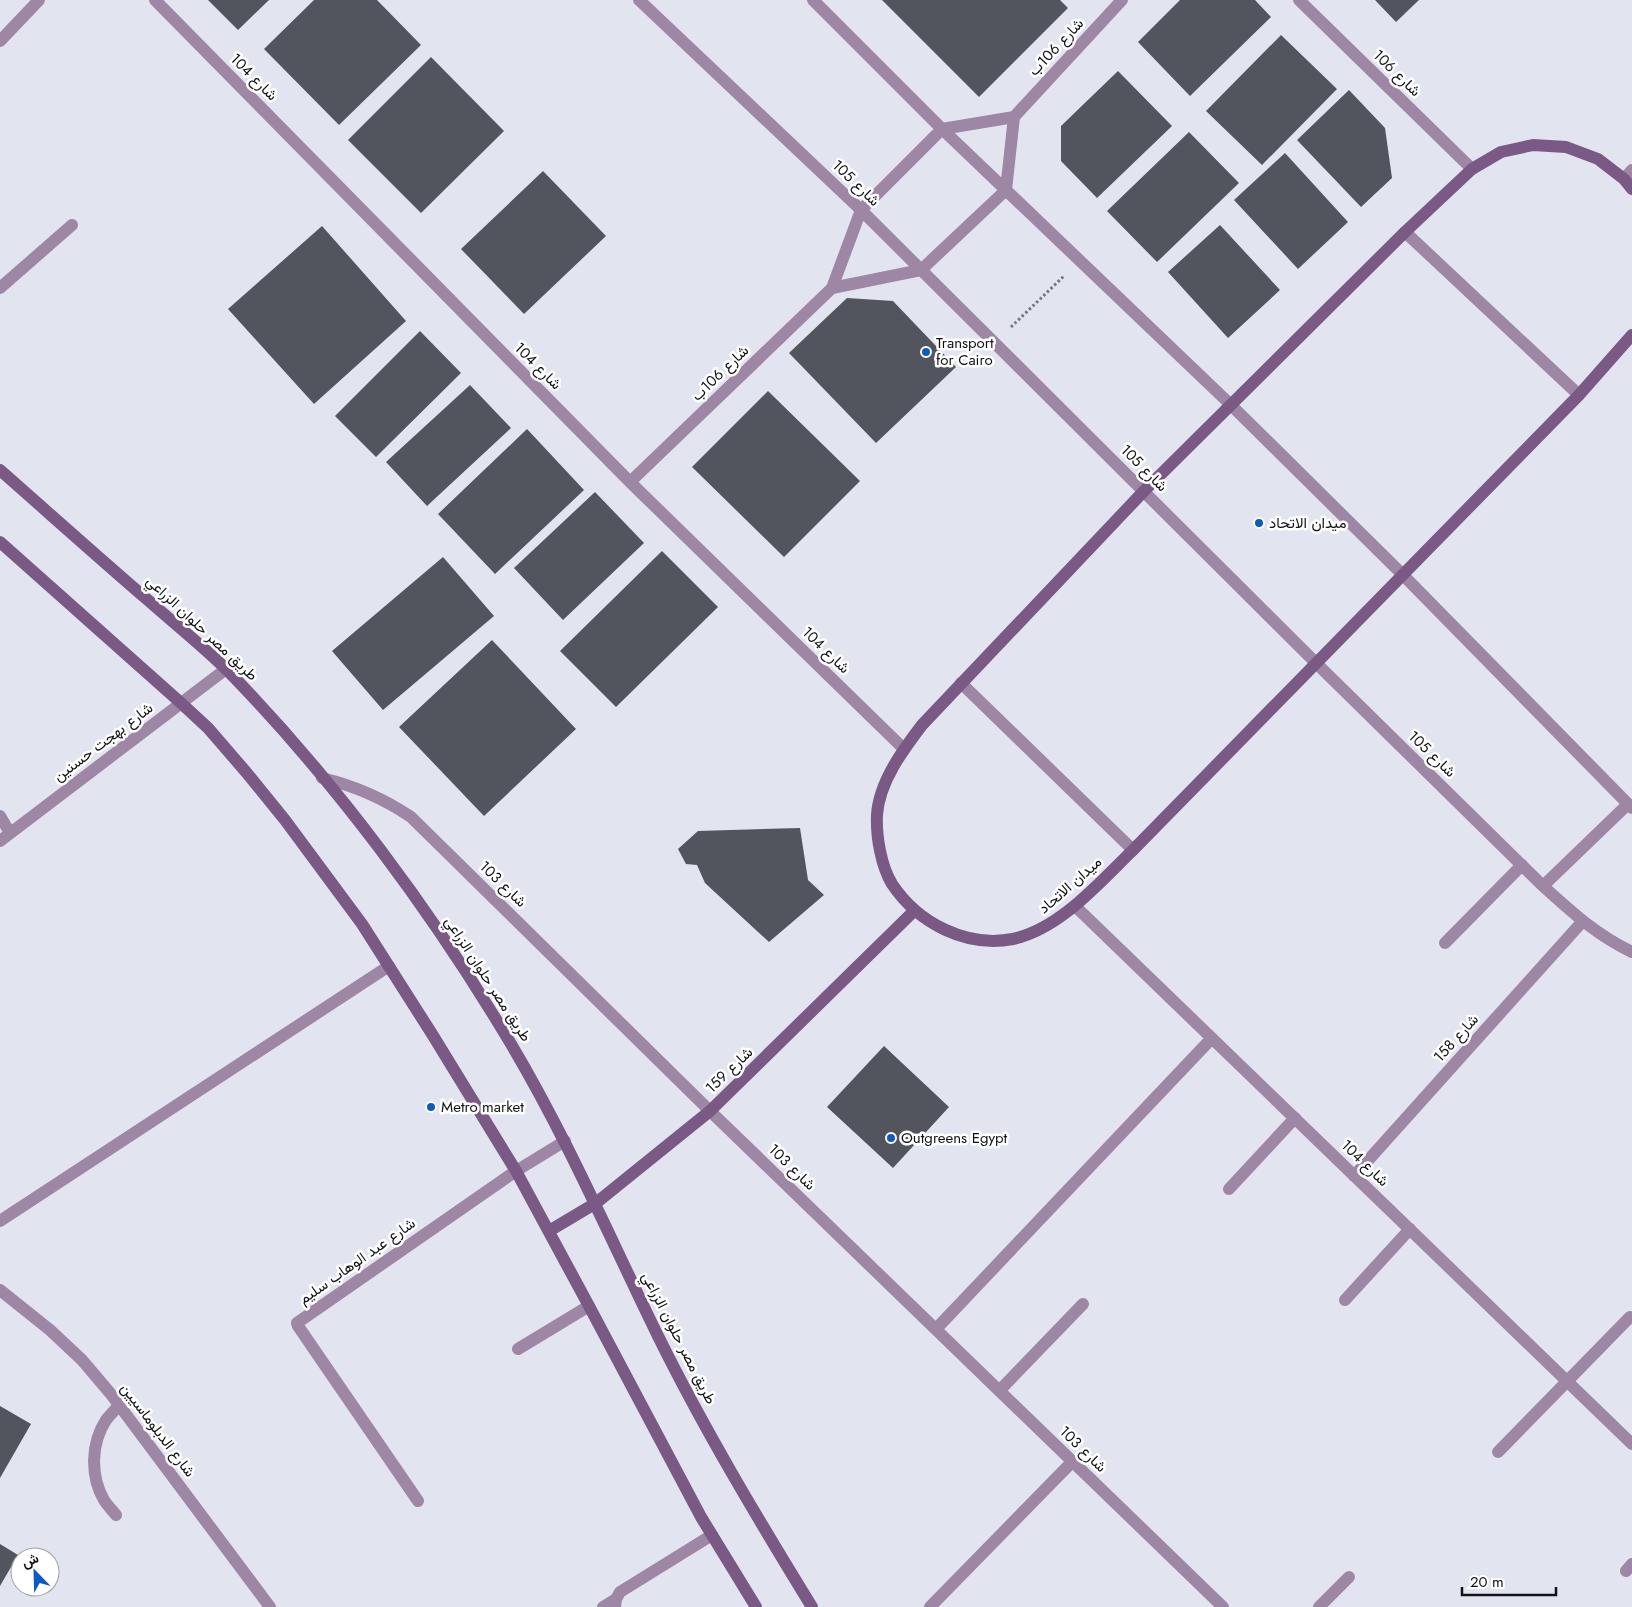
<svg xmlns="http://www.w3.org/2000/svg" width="1632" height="1607" font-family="Jost,Vazirmatn,sans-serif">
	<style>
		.building { fill: #52555e }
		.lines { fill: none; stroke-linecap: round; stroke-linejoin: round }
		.path { stroke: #75777e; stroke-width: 3; stroke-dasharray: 2.5 2.5; stroke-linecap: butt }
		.lane { stroke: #9e86a5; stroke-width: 12 }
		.street { stroke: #9e86a5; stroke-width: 12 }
		.secondary { stroke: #7b5985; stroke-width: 12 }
		.poi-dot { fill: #0c5ac4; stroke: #fff; stroke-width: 2 }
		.labels { text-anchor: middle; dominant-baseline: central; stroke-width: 5; stroke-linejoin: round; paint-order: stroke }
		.street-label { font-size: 15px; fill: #111216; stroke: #fff }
		.poi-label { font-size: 15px; fill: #111216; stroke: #fff; text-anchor: start }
	</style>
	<rect width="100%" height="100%" fill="#e2e5f0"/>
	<path class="building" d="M208,0H269L238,30Z
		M314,0H377L421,45L339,125L264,49Z
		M882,0H1060L1068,8L979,97Z
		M1180,0H1255L1271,17L1190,96L1138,42Z
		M1375,0H1419L1396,22Z
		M1281,35L1337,89L1262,165L1206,111Z
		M431,57L504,131L421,213L348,140Z
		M1118,71L1172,126L1097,198L1061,161V126Z
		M1349,90L1385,128L1392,178L1361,207L1297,140Z
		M1189,132L1239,183L1157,262L1107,211Z
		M1285,153L1348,222L1298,269L1234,200Z
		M543,171L606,236L524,314L461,249Z
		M1220,225L1280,290L1228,338L1168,272Z
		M322,226L406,321L314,404L228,309Z
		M847,298L893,301L956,367L876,443L789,353Z
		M420,331L461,373L376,457L335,416Z
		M470,385L511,428L427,506L386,462Z
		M768,391L860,481L784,557L692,467Z
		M527,429L584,490L495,574L438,514Z
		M595,492L644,543L563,620L514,568Z
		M662,551L718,607L616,707L560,651Z
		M443,557L494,616L383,710L332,651Z
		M492,640L576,729L484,816L399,727Z
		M800,828L808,880L824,895L769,942L705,883L697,865L686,864L678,849L698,831Z
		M884,1046L949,1107L893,1168L827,1107Z
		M0,1406L31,1424L0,1478Z
		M0,1544L18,1555L0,1586Z"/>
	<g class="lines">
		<path class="path" d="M1011,327L1064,276"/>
		<path class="lane" d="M0,288L72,225
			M1445,943L1522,865
			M1229,1189L1295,1118
			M1345,1300L1410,1229
			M518,1349L589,1306
			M1000,1390L1083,1304
			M1498,1452L1630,1317
			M1626,1571L1632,1564
			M603,1607L616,1599
			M615,1607L616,1599L620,1592L712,1535
			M1319,1607L1349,1577"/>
		<path class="street" d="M155,0L630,482L904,749
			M639,0L861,210L1316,663L1543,886C1572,912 1596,935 1632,952
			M813,0L942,129L1231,405L1403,575L1632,808
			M1299,0L1472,169
			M0,41L39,0
			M1624,179L1632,170
			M1405,232L1579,395
			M832,288L921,270L1006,190L1014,117L1122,0
			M630,482L832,288L861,210L942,129L1014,117
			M961,683L1133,850
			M322,778C355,786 383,798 411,817L710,1111L1223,1607
			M0,816L10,833
			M0,841L226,669
			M1543,886L1628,804
			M1075,906L1632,1444
			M1354,1176L1582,922
			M0,1221L389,966
			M0,1290L50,1330L82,1360L110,1393L270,1607
			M936,1329L1212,1038
			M418,1501L298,1326L297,1323L516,1171L565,1141
			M116,1515C112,1510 107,1505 104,1500C90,1476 91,1443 106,1420C110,1415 115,1410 119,1405
			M930,1607L1072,1462"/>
		<path class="secondary" d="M1632,189L1624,179L1598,159L1566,147L1533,145L1501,152L1472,169L1405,232L1144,491L922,725C903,750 879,782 877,815C876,836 881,866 892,884C918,923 966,948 1013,939C1060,929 1100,882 1133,850L1579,395L1632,335
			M0,470C50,514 99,558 149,601C176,625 204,647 229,672C335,781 433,913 511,1044C567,1138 610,1238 658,1336C704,1429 758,1519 812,1607
			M0,542L181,703L208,728L246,772L285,820L362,924L432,1034L516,1171L589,1306L701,1517L756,1607
			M549,1231L596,1203L710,1111L914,911"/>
	</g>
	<g class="poi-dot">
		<circle cx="926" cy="352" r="5"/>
		<circle cx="1259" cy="523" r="5"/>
		<circle cx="431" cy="1107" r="5"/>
		<circle cx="891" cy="1138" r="5"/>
	</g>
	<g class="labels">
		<g class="street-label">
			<text transform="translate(1056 47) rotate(-47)">شارع 106ب</text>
			<text transform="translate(1397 73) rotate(44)">شارع 106</text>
			<text transform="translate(254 77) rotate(45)">شارع 104</text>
			<text transform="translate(856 183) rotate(44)">شارع 105</text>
			<text transform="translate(538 366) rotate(45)">شارع 104</text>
			<text transform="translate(720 373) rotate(-44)">شارع 106ب</text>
			<text transform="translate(1144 468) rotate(45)">شارع 105</text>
			<text transform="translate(202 628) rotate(43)">طريق مصر حلوان الزراعي</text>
			<text transform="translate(826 650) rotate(44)">شارع 104</text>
			<text transform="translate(103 742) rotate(-37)">شارع بهجت حسنين</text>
			<text transform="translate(1432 754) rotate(44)">شارع 105</text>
			<text transform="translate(503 884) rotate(44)">شارع 103</text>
			<text transform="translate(1070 885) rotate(-41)">ميدان الاتحاد</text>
			<text transform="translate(488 979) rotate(57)">طريق مصر حلوان الزراعي</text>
			<text transform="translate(1456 1038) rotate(-48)">شارع 158</text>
			<text transform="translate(729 1070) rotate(-44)">شارع 159</text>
			<text transform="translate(1365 1163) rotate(44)">شارع 104</text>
			<text transform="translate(792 1167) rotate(44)">شارع 103</text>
			<text transform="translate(357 1261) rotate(-35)">شارع عبد الوهاب سليم</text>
			<text transform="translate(679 1338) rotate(63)">طريق مصر حلوان الزراعي</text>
			<text transform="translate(158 1430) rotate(53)">شارع الدبلوماسيين</text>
			<text transform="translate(1083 1449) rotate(44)">شارع 103</text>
		</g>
		<g class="poi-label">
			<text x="936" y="343">Transport<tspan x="936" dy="17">for Cairo</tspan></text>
			<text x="1269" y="523">ميدان الاتحاد</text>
			<text x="441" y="1107">Metro market</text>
			<text x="901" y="1138">Outgreens Egypt</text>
		</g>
	</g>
	<g transform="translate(35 1572) rotate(337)"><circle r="24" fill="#ffffff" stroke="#a0a0a2"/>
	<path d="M0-4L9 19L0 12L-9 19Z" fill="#0c5ac4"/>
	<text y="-8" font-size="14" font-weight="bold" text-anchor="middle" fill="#111216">ش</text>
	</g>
	<path d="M1462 1587v8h94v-8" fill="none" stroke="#111216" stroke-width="2.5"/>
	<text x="1470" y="1587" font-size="15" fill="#111216" stroke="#ffffff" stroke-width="4" paint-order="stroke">20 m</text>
</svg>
